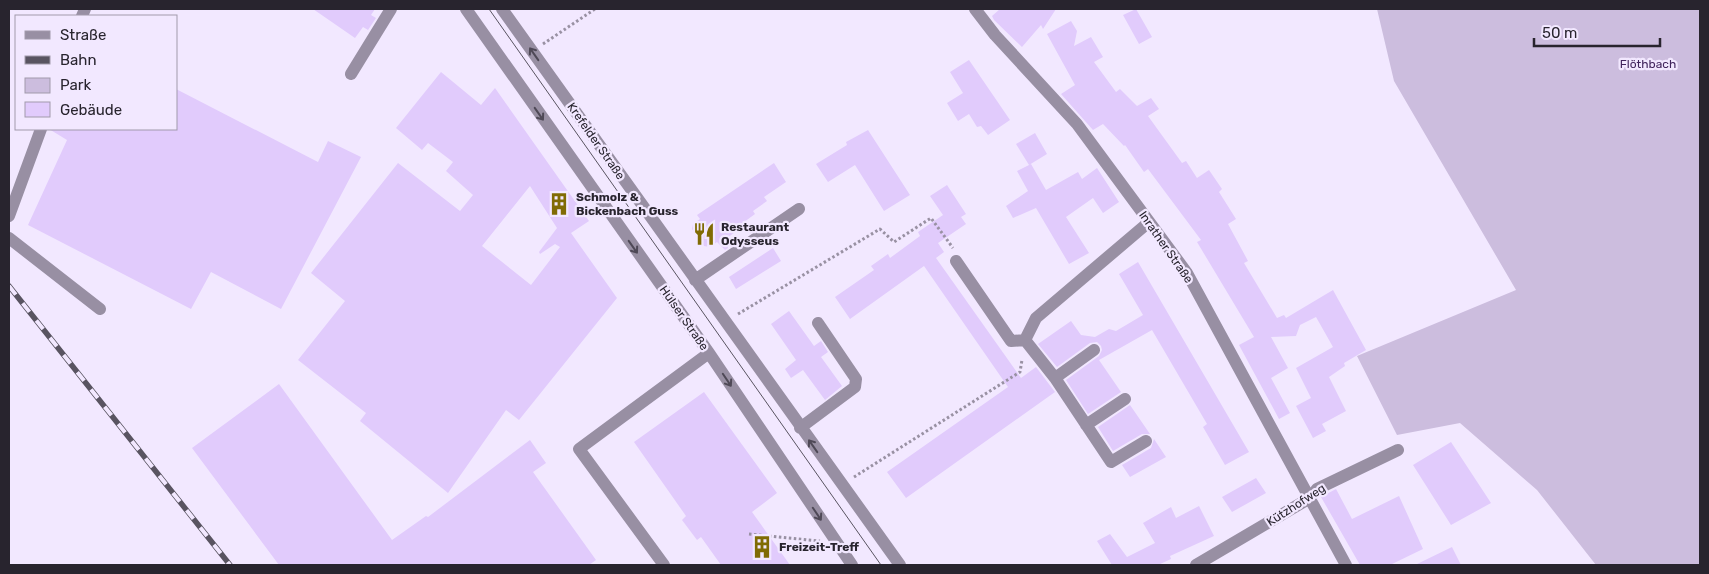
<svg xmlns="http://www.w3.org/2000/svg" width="1709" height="574" font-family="Rubik,sans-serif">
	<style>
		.green { fill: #ccbdde }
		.building { fill: #e1cbfc; fill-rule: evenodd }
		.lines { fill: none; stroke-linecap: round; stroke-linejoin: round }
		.path { stroke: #9991a3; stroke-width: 3; stroke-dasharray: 2.5 2.5; stroke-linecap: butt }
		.minor { stroke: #988fa3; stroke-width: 12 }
		.tram { stroke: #595461; stroke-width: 1 }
		.rail-casing { stroke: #595461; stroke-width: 5.5 }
		.rail { stroke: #f2e8ff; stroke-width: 4; stroke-dasharray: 11; stroke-linecap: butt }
		.oneway { stroke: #4f4957 }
		.labels { text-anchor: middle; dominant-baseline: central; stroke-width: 4.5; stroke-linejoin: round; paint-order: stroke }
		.park-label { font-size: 12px; fill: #41245d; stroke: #f2e8ff }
		.street-label { font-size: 12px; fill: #28242e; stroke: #f2e8ff }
		.poi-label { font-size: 12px; font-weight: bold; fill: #28242e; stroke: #f2e8ff; text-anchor: start }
	</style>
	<rect width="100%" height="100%" fill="#f2e8ff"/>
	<path class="green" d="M1377,9H1700V565H1596L1537,490L1460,423L1397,435L1357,356L1516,290L1394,81Z"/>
	<path class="building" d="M313,9H375L371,15L376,18L368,30L363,27L355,38Z
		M1000,9H1056L1043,29L1041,25L1022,47L994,20L992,16Z
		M1136,9L1152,37L1139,44L1123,15Z
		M1071,21L1077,31L1074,46L1091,37L1103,57L1094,62L1116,92L1120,89L1137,106L1151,98L1159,109L1148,116L1182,163L1186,161L1197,178L1209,170L1222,189L1219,192L1236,219L1228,224L1248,261L1244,263L1277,318L1284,315L1286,318L1333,290L1366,350L1344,363L1345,366L1329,377L1346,411L1322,424L1326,431L1313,438L1296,406L1311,398L1296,368L1333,347L1316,317L1300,325L1296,336L1271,337L1288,368L1271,378L1290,413L1279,419L1239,345L1254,337L1197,242L1201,240L1148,169L1144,172L1125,145L1124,146L1103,124L1093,130L1061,94L1075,85L1047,34Z
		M969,60L1010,120L988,135L981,126L977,127L969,114L958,121L947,103L963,93L950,72Z
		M441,72L481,105L495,88L589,221L571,233L617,298L519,420L506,410L448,493L360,421L366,413L298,360L345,301L311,273L398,163L460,211L473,195L446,171L453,162L428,143L422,150L396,128ZM530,186L557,228L539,252L540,254L555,244L560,247L531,285L482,246Z
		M176,89L318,162L328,141L361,157L281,309L211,272L191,309L28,225L67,140L49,129H176Z
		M868,130L910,195L884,211L855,165L828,182L816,164L847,145L846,142Z
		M1035,133L1047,154L1029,165L1016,144Z
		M774,163L786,182L764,197L767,201L753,211L755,214L736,228L738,230L727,238L728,248L725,250L717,242L710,247L704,246L692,229L693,224L700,219L697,215Z
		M1031,164L1046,190L1078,172L1082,179L1097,168L1119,202L1103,213L1093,198L1066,217L1089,253L1069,264L1036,208L1013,218L1006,206L1028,191L1017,171Z
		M947,185L966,214L961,217L966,224L938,243L944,252L936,258L1021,378L1036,367L1055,392L906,498L887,472L1008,387L924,266L850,319L835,297L874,270L871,266L888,254L890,258L920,236L918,232L943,215L930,196Z
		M773,248L781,261L736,289L729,277Z
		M1138,262L1249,452L1225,465L1203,427L1207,424L1152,330L1099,360L1121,392L1088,414L1066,380L1099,356L1102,350L1101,346L1097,342L1090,343L1057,367L1038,344L1071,321L1081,335L1095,337L1109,329L1116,331L1143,315L1119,274Z
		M789,311L814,346L821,341L828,352L821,357L842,386L825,400L803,370L791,378L785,369L796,360L771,324Z
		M279,384L392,540L426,516L428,517L530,440L546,463L533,472L596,560L589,565H279L192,448Z
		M704,392L777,493L752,512L790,565H721L701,537L697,540L682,520L686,516L634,442Z
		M1130,405L1150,434H1142L1113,451L1098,427Z
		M1154,439L1166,457L1130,477L1122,465L1151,448Z
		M1451,442L1491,503L1451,525L1413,465Z
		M1256,478L1266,493L1232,512L1222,497Z
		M1336,489L1352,519L1399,496L1423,549L1390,565H1360L1321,497Z
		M1199,506L1214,536L1170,556L1171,559L1158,565H1112L1097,541L1110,534L1127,557L1155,543L1143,523L1171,507L1176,518Z
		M1452,547L1461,565H1415Z"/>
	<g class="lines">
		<path class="path" d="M543,44L595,9
			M738,314L880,229L894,242L931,218L953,248
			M854,477L1020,372L1022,360
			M749,534L820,541"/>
		<path class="minor" d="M466,9L709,353L852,565
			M502,9L900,565
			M975,9L995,35L1077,124L1187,273L1346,565
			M82,16L85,9
			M351,74L391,9
			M9,216L41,129
			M9,238L100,309
			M956,261L1011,341L1025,340L1036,318L1149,222
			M695,280L799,209
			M1025,340L1055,378L1111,462L1146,441
			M1055,378L1094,350
			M1086,425L1125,399
			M800,428L855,387L856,379L818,323
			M664,565L579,449L709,353
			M1196,565L1310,498L1317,489L1398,450"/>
		<path class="tram" d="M489,9L881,565"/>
		<defs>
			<path id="rail" d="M9,286L230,565"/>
		</defs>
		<use href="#rail" class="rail-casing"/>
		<use href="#rail" class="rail"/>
	</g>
	<defs><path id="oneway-shaft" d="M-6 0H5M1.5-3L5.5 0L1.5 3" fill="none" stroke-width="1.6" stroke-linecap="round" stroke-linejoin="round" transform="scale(1.25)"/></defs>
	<g class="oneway">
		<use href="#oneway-shaft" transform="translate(534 54) rotate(-125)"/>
		<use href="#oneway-shaft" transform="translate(539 114) rotate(55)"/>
		<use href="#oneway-shaft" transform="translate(633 247) rotate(55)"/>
		<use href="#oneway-shaft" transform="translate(727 380) rotate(56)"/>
		<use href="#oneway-shaft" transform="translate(813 446) rotate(-125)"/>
		<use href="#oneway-shaft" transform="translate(817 514) rotate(56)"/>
	</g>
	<defs>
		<symbol id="building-bare" viewBox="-9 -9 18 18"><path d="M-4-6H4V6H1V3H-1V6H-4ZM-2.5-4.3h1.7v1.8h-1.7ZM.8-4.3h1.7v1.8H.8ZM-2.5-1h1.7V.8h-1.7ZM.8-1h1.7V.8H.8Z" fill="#806b04" stroke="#f2e8ff" stroke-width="2.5" paint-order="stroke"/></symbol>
		<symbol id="restaurant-bare" viewBox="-9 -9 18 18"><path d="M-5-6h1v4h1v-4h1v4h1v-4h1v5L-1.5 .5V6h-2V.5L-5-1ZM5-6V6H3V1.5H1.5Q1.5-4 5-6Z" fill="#806b04" stroke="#f2e8ff" stroke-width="2.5" paint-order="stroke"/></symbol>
	</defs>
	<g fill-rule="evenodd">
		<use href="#building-bare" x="543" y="188" width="32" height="32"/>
		<use href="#restaurant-bare" x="688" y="218" width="32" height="32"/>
		<use href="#building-bare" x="746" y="531" width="32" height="32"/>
	</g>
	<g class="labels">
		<g class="park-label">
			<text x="1648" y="64">Flöthbach</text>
		</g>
		<g class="street-label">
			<text transform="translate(596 141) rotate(55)">Krefelder Straße</text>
			<text transform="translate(1166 247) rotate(55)">Inrather Straße</text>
			<text transform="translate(684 318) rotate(55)">Hülser Straße</text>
			<text transform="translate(1296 505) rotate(-33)">Kützhofweg</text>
		</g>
		<g class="poi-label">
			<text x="576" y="197">Schmolz &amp;<tspan x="576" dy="14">Bickenbach Guss</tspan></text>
			<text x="721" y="227">Restaurant<tspan x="721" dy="14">Odysseus</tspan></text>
			<text x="779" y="547">Freizeit-Treff</text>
		</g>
	</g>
	<rect width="1709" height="574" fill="none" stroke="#28242e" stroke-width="20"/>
	<rect x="15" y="15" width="162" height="115" fill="#f2e8ff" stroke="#a19aab"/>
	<rect x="25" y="31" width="25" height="8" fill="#988fa3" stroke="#a19aab"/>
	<text x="60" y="40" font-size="15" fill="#28242e">Straße</text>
	<rect x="25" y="56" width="25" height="8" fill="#595461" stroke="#a19aab"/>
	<text x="60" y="65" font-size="15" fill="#28242e">Bahn</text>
	<rect x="25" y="78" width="25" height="15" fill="#ccbdde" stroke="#a19aab"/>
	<text x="60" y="90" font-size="15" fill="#28242e">Park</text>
	<rect x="25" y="102" width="25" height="15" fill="#e1cbfc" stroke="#a19aab"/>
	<text x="60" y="115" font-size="15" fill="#28242e">Gebäude</text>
	<path d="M1534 38v8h126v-8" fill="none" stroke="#28242e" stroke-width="2.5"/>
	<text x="1542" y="38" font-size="15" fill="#28242e" stroke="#f2e8ff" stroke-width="4" paint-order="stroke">50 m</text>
</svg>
